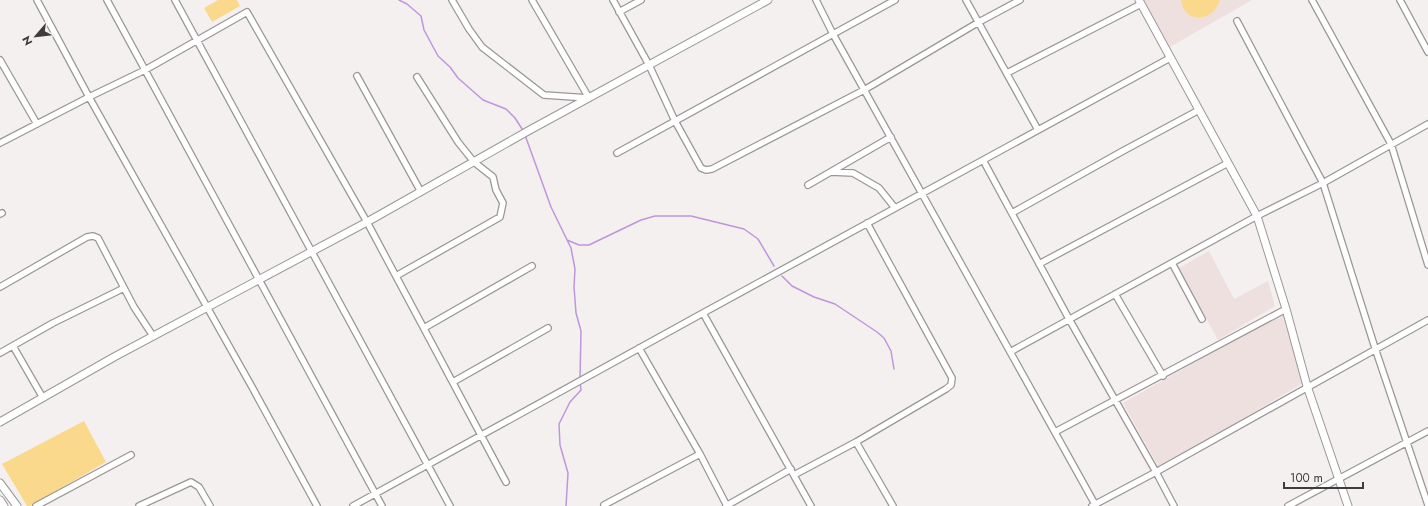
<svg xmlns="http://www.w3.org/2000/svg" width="1428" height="506" font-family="Jost,sans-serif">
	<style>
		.built { fill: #ede0df }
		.green { fill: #fad98c }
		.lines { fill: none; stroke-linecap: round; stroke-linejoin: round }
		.stream { stroke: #be96db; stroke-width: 1.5 }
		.minor-casing { stroke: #9b9797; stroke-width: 8 }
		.tertiary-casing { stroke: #9b9797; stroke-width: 9 }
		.minor { stroke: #fff; stroke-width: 5.5 }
		.tertiary { stroke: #fff; stroke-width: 7 }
	</style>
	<rect width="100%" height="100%" fill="#f5f0f0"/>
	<path class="built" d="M1144,0H1252L1170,47Z
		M1209,251L1234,299L1268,281L1275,306L1218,340L1179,268Z
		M1282,313L1303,383L1159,468L1123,403Z"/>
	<path class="green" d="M218,0H237L240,6L212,22L204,8Z
		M1181,0H1220C1213,23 1184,24 1181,0Z
		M84,421L106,462L30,506H27L2,464Z"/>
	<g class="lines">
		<path class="stream" d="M399,0L407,4L421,16L424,30L438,56L450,67L458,78L483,100L506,109L515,118L524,132
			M525,135L551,207L571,248L575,269L574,287L576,313L581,331L580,379
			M567,240L579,245H589L641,220L655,216H691L744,229L758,239L774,266
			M782,276L792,286L814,297L835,304L877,332L884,338L891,351L894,369
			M566,506L568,473L560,445L559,424L570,402L581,390L580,382"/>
		<defs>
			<path id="minor" d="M37,0L89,97L145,70L247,12L367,222L506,482
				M107,0L382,506
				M175,0L450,506
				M452,0L469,29L482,47L540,92L544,95L589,98
				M532,0L589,98
				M613,0L649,65L675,121L701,168L706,170L712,169L864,90L979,22L1020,0
				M816,0L833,34L1096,506
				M966,0L1038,130
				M1312,0L1391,144L1428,265
				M1400,0L1428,52
				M619,12L641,0
				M1237,21L1323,183L1375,348L1428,505
				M0,60L37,124
				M1007,73L1141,4
				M357,76L421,192
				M0,143L89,97L252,387L317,506
				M617,153L895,0
				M983,160L1069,319L1156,472L1174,506
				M831,172L853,173L879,188L895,208
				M808,185L891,137
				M1012,213L1121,152L1199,110
				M0,214L2,213
				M1172,263L1202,319
				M1039,264L1228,163
				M396,276L500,217L503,203L496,190L493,177L474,162L458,142L417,77
				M0,287L87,237L93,236L98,238L134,307L153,336
				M1115,294L1163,376
				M703,313L811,506
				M424,328L532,266
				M13,346L43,398
				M639,348L700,454L727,506
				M1010,352L1257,216L1323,183L1428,124
				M0,353L53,323L124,288
				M453,382L548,328
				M1055,432L1286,309
				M856,442L893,506
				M794,475L856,442L946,389L951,385L952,378L867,223
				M604,505L700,454
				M36,506L131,455
				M139,506L191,482L199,487L210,506
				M353,506L703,313L1170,58
				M726,506L791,469
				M1092,506L1156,472L1428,320
				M1288,506L1428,431"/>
			<path id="tertiary" d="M1139,0L1257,216L1286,309L1307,386L1348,506
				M0,422L114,357L367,222L528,131L768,0
				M0,483L17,506
				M0,500L4,506"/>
		</defs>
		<use href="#minor" class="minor-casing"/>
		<use href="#tertiary" class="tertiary-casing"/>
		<use href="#minor" class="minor"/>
		<use href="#tertiary" class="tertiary"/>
	</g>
	<g transform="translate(36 36) rotate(242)" stroke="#f5f0f0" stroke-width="3" paint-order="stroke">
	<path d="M0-3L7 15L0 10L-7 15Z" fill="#3e3c3c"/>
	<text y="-6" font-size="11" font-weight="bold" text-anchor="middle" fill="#3e3c3c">N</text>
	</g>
	<path d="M1284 482v6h79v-6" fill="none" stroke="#3e3c3c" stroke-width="2"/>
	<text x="1290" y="482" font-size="12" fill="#3e3c3c" stroke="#f5f0f0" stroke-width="3" paint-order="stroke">100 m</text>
</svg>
